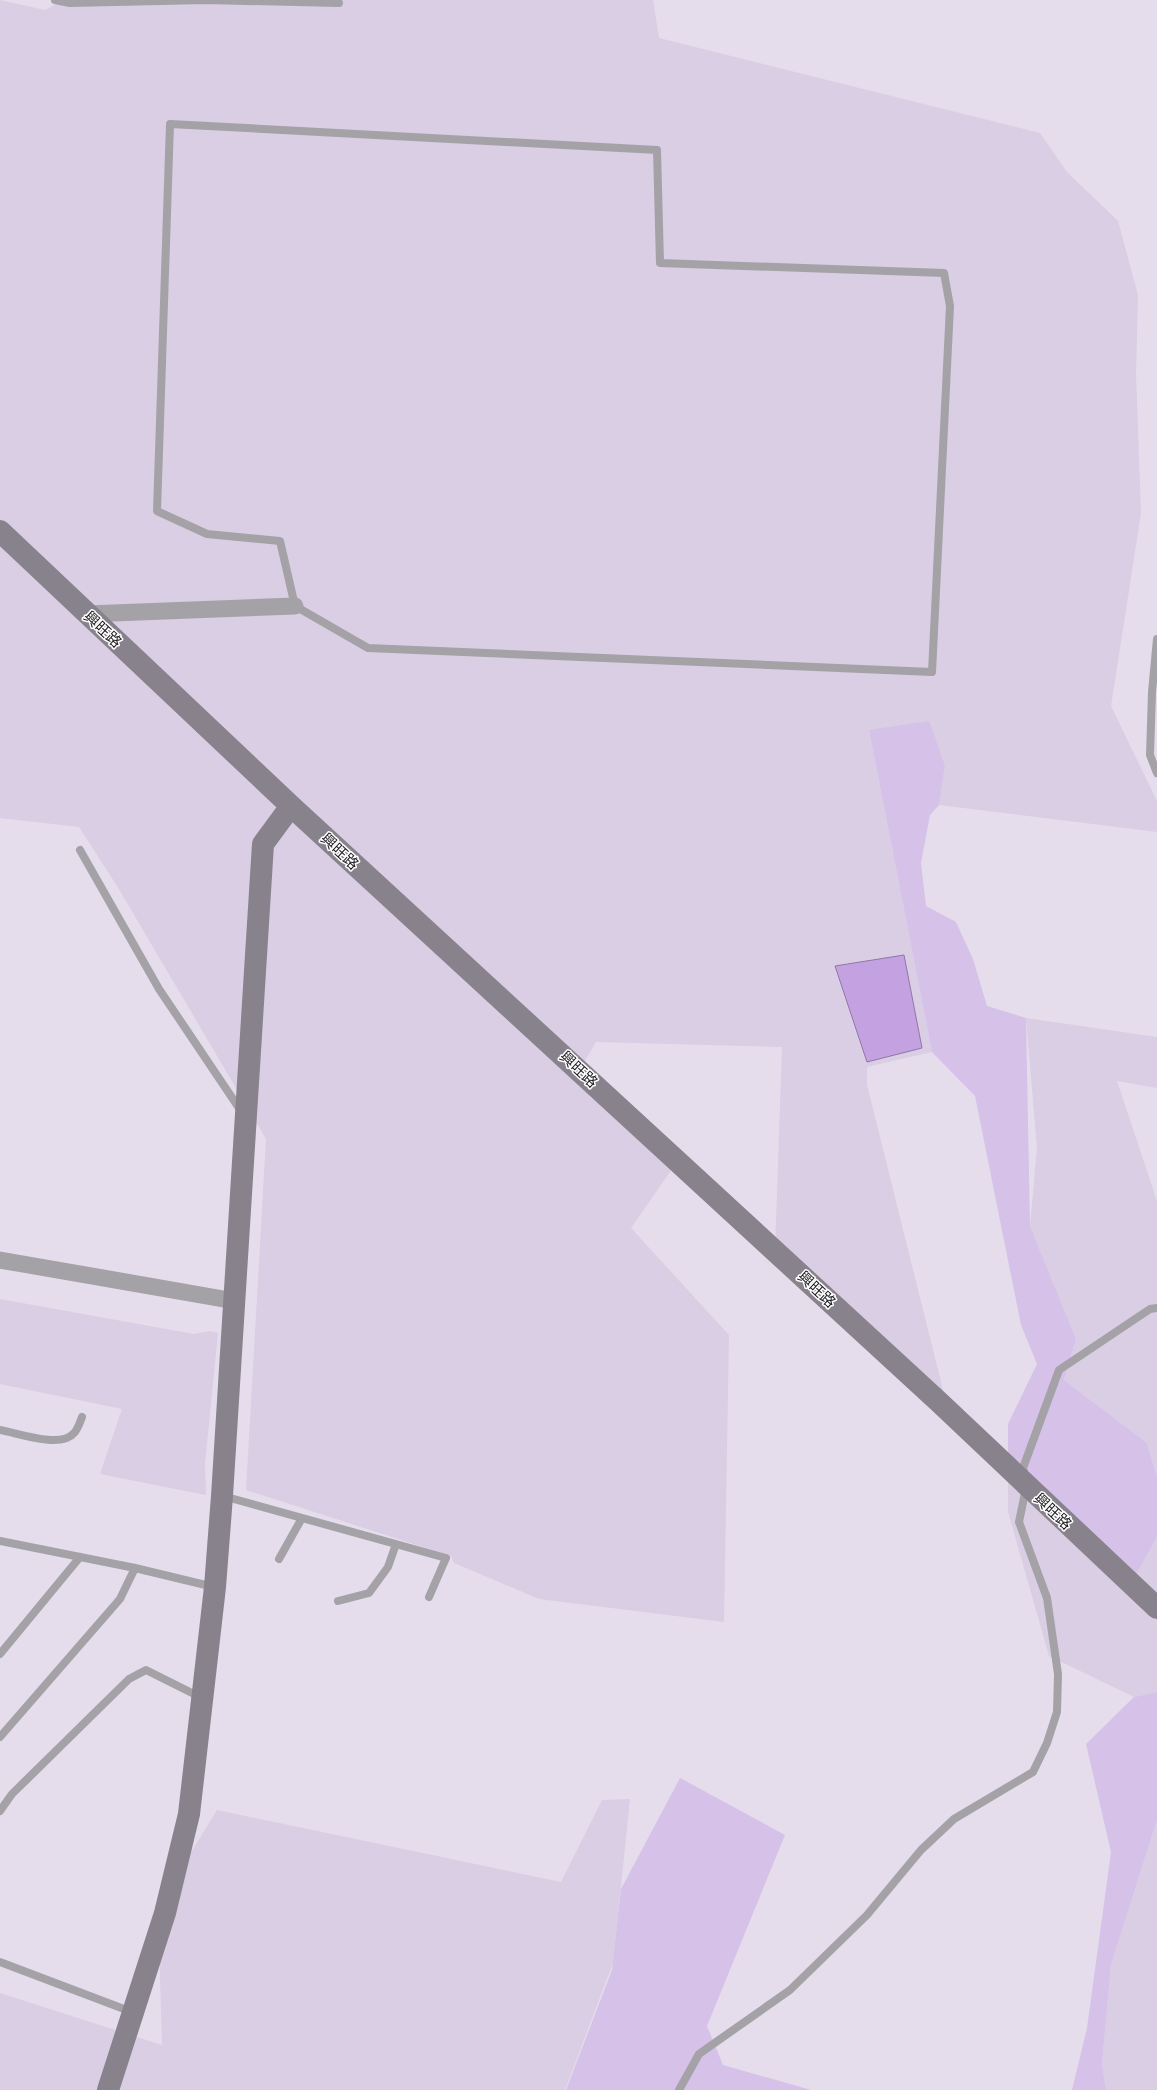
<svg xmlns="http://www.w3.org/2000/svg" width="1157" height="2090" font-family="Mulish,'Noto Sans TC',sans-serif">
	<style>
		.built { fill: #d9cee3 }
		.green { fill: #d6c1e8 }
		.water { fill: #c4a1e1; stroke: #9077a6 }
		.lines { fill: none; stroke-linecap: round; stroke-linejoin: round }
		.lane { stroke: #a4a1a7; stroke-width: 8 }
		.street { stroke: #a4a1a7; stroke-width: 17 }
		.secondary { stroke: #87828b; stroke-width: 22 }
		.labels { text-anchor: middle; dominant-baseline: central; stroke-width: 3; stroke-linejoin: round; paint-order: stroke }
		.street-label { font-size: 15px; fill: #18161b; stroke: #fff }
	</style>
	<rect width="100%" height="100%" fill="#e5ddec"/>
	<path class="built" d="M0,0L45,10L63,0H653L659,38L1040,133L1067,172L1118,221L1138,295L1136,374L1141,513L1111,706L1157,801V832L939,805L945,766L869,730L932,1052L867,1067V1085L946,1402L775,1250L782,1047L596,1042L579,1071L679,1159L631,1228L729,1335L724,1622L539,1599L454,1563L451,1556L246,1490L266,1139L117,886L79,827L0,818Z
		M1026,1018L1157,1037V1088L1117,1081L1157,1201V1477L1147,1443L1064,1380L1076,1339L1030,1226L1037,1148Z
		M0,1299L194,1334L210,1331L218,1333L205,1464L206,1495L100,1474L122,1409L0,1384Z
		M1008,1460L1133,1580L1157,1537V1692L1134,1697L1049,1656L1008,1512Z
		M630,1799L613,1963L565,2090H0V1993L162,2045L158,1906L217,1810L561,1882L602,1800Z
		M1157,1820V2090H1106L1102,2064L1111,1965Z"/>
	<path class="green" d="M929,721L945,766L939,805L930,815L921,863L926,906L956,922L973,959L987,1006L1026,1018L1030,1226L1076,1339L1064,1380L1147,1443L1157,1477V1537L1133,1580L1008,1460V1424L1037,1364L1021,1325L975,1096L932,1052L869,730Z
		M1157,1692V1820L1111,1965L1102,2064L1106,2090H1072L1087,2028L1111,1852L1086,1744L1134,1697Z
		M680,1778L785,1835L707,2026L723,2065L811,2090H566L612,1970L621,1889Z"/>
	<path class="water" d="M904,955L922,1048L867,1062L835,966Z"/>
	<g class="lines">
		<path class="lane" d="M55,0L70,3L206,0L339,3
			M170,124L657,150L660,263L944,273L950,306L932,672L368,648L295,606L280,541L207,534L157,511Z
			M1157,639L1152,692L1150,755L1157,773
			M80,850L159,989L241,1111
			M0,1430C18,1433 61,1449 74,1433C78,1429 80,1422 82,1417
			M1025,1476L1023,1468L1059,1370L1150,1309L1157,1308
			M223,1496L446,1558L429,1597
			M0,1541L135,1568L214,1587
			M279,1559L302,1518
			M338,1601L369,1593L388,1567L396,1544
			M0,1654L80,1557
			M0,1737L120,1599L135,1568
			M0,1811L12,1794L129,1679L146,1670L200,1697
			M0,1962L132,2012
			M679,2090L699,2054L790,1990L867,1915L921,1850L954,1819L1033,1772L1047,1743L1057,1712L1058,1674L1047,1598L1019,1522L1026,1488"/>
		<path class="street" d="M87,614L295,606
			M0,1260L235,1301"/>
		<path class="secondary" d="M0,531L291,806L939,1402L1157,1608
			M108,2090L165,1913L189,1814L215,1587L222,1496L263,844L291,806"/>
	</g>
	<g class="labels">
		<g class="street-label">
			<text transform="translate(103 629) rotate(43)">興旺路</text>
			<text transform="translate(340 851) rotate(43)">興旺路</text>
			<text transform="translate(579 1069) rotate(43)">興旺路</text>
			<text transform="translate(817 1289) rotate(43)">興旺路</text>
			<text transform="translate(1053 1511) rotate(43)">興旺路</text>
		</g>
	</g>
</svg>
